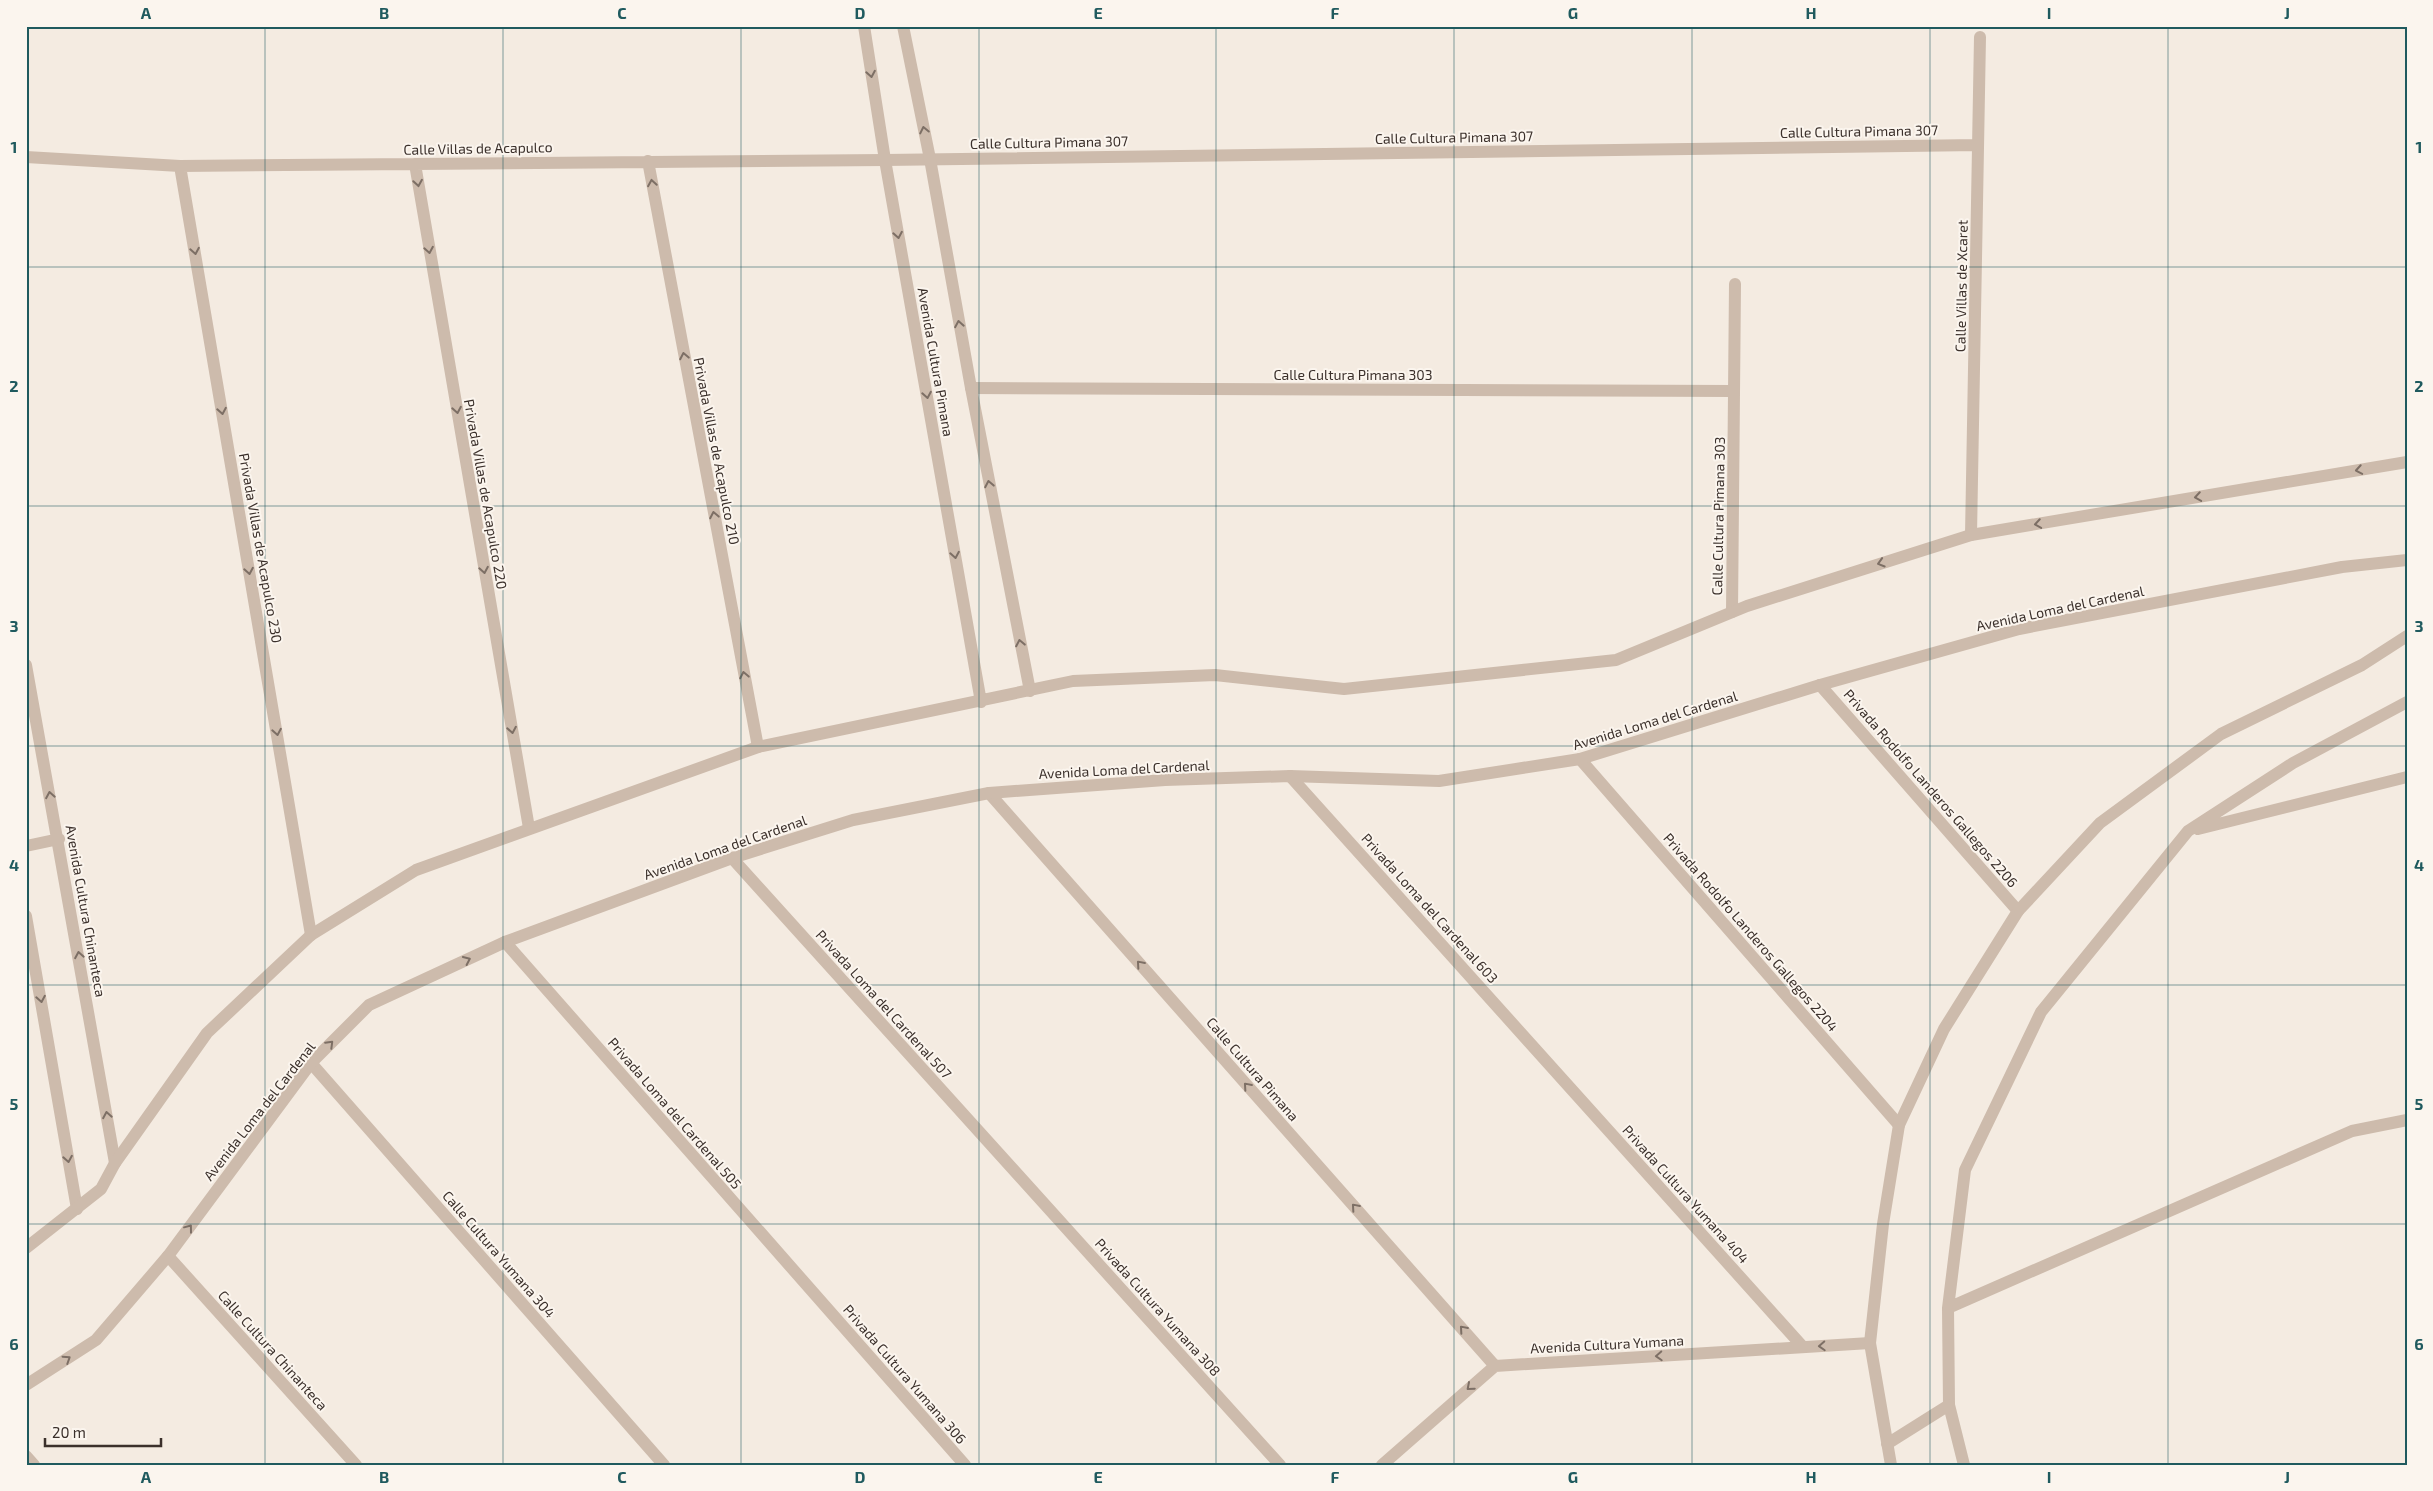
<svg xmlns="http://www.w3.org/2000/svg" width="2433" height="1491" font-family="'Exo 2',sans-serif">
	<style>
		.lines { fill: none; stroke-linecap: round; stroke-linejoin: round }
		.service { stroke: #cdbbac; stroke-width: 12 }
		.minor { stroke: #cdbbac; stroke-width: 12 }
		.tertiary { stroke: #cdbbac; stroke-width: 12 }
		.oneway { stroke: #7d6f65 }
		.grid { fill: none; stroke: #1f5a5e; stroke-width: 1; stroke-opacity: 0.55 }
		.labels { text-anchor: middle; dominant-baseline: central; stroke-width: 4; stroke-linejoin: round; paint-order: stroke }
		.street-label { font-size: 14px; fill: #3b302b; stroke: #fbf5ee }
		.neatline { fill: none; stroke: #1f5a5e; stroke-width: 2 }
		.grid-label { font-size: 16px; text-anchor: middle; font-weight: bold; fill: #1f5a5e }
	</style>
	<rect width="100%" height="100%" fill="#f4ebe1"/>
	<g class="lines">
		<path class="service" d="M2198,829L2407,777
			M1948,1308L2352,1131L2407,1120
			M1964,1465L1949,1405L1948,1308L1965,1170L2041,1012L2188,831L2293,763L2407,702"/>
		<path class="minor" d="M26,157L180,166L885,160L1978,145
			M648,161L758,747
			M415,164L529,828
			M180,166L311,935
			M971,388L1734,391
			M1971,535L1980,37
			M1732,612L1735,284
			M26,665L115,1163
			M1820,685L2018,911
			M1580,759L1899,1125
			M1290,776L1803,1347
			M989,793L1495,1366
			M26,846L59,839
			M732,858L1280,1465
			M26,916L77,1209
			M505,942L965,1465
			M311,1063L664,1465
			M168,1256L356,1465
			M26,1456L34,1465
			M1382,1465L1495,1366L1870,1343"/>
		<path class="tertiary" d="M864,26L885,160L981,702
			M903,26L930,159L971,388L1030,691
			M26,1248L101,1189L115,1163L207,1033L311,935L416,870L758,747L1073,681L1215,675L1344,689L1616,660L1747,606L1971,535L2407,462
			M26,1385L96,1340L168,1256L311,1063L369,1005L505,942L732,858L853,820L989,793L1165,780L1290,776L1439,781L1580,759L1820,685L2019,629L2342,567L2407,560
			M1887,1444L1949,1405
			M1891,1465L1870,1343L1883,1224L1899,1125L1944,1029L2018,911L2100,823L2221,734L2362,665L2407,636"/>
	</g>
	<defs><path id="oneway-chevron" d="M-2-3.5L2.5 0L-2 3.5" fill="none" stroke-width="1.6" stroke-linecap="round" stroke-linejoin="round" transform="scale(1.25)"/></defs>
	<g class="oneway">
		<use href="#oneway-chevron" transform="translate(871 74) rotate(80)"/>
		<use href="#oneway-chevron" transform="translate(924 130) rotate(-102)"/>
		<use href="#oneway-chevron" transform="translate(418 183) rotate(81)"/>
		<use href="#oneway-chevron" transform="translate(652 183) rotate(-99)"/>
		<use href="#oneway-chevron" transform="translate(898 235) rotate(80)"/>
		<use href="#oneway-chevron" transform="translate(429 250) rotate(80)"/>
		<use href="#oneway-chevron" transform="translate(195 251) rotate(80)"/>
		<use href="#oneway-chevron" transform="translate(959 324) rotate(-100)"/>
		<use href="#oneway-chevron" transform="translate(684 356) rotate(-101)"/>
		<use href="#oneway-chevron" transform="translate(927 395) rotate(80)"/>
		<use href="#oneway-chevron" transform="translate(457 410) rotate(80)"/>
		<use href="#oneway-chevron" transform="translate(222 411) rotate(80)"/>
		<use href="#oneway-chevron" transform="translate(2359 470) rotate(170)"/>
		<use href="#oneway-chevron" transform="translate(989 484) rotate(-101)"/>
		<use href="#oneway-chevron" transform="translate(2198 497) rotate(171)"/>
		<use href="#oneway-chevron" transform="translate(714 515) rotate(-101)"/>
		<use href="#oneway-chevron" transform="translate(2038 524) rotate(171)"/>
		<use href="#oneway-chevron" transform="translate(955 555) rotate(80)"/>
		<use href="#oneway-chevron" transform="translate(1881 563) rotate(163)"/>
		<use href="#oneway-chevron" transform="translate(484 570) rotate(80)"/>
		<use href="#oneway-chevron" transform="translate(249 571) rotate(80)"/>
		<use href="#oneway-chevron" transform="translate(1020 643) rotate(-101)"/>
		<use href="#oneway-chevron" transform="translate(744 675) rotate(-101)"/>
		<use href="#oneway-chevron" transform="translate(512 730) rotate(80)"/>
		<use href="#oneway-chevron" transform="translate(277 732) rotate(80)"/>
		<use href="#oneway-chevron" transform="translate(50 795) rotate(-100)"/>
		<use href="#oneway-chevron" transform="translate(79 955) rotate(-100)"/>
		<use href="#oneway-chevron" transform="translate(467 960) rotate(-25)"/>
		<use href="#oneway-chevron" transform="translate(1140 964) rotate(-131)"/>
		<use href="#oneway-chevron" transform="translate(41 999) rotate(80)"/>
		<use href="#oneway-chevron" transform="translate(330 1044) rotate(-45)"/>
		<use href="#oneway-chevron" transform="translate(1247 1086) rotate(-131)"/>
		<use href="#oneway-chevron" transform="translate(107 1115) rotate(-100)"/>
		<use href="#oneway-chevron" transform="translate(68 1159) rotate(80)"/>
		<use href="#oneway-chevron" transform="translate(1355 1207) rotate(-131)"/>
		<use href="#oneway-chevron" transform="translate(189 1228) rotate(-53)"/>
		<use href="#oneway-chevron" transform="translate(1463 1329) rotate(-131)"/>
		<use href="#oneway-chevron" transform="translate(1822 1346) rotate(177)"/>
		<use href="#oneway-chevron" transform="translate(1659 1356) rotate(177)"/>
		<use href="#oneway-chevron" transform="translate(67 1359) rotate(-33)"/>
		<use href="#oneway-chevron" transform="translate(1470 1387) rotate(139)"/>
	</g>
	<path class="grid" d="M265,26V1465M503,26V1465M741,26V1465M979,26V1465M1216,26V1465M1454,26V1465M1692,26V1465M1930,26V1465M2168,26V1465M26,267H2407M26,506H2407M26,746H2407M26,985H2407M26,1224H2407"/>
	<g class="labels">
		<g class="street-label">
			<text transform="translate(1859 131) rotate(-1)">Calle Cultura Pimana 307</text>
			<text transform="translate(1454 137) rotate(-1)">Calle Cultura Pimana 307</text>
			<text transform="translate(1049 142) rotate(-1)">Calle Cultura Pimana 307</text>
			<text transform="translate(478 148) rotate(-1)">Calle Villas de Acapulco</text>
			<text transform="translate(1961 286) rotate(-89)">Calle Villas de Xcaret</text>
			<text transform="translate(936 362) rotate(80)">Avenida Cultura Pimana</text>
			<text x="1353" y="374">Calle Cultura Pimana 303</text>
			<text transform="translate(717 451) rotate(79)">Privada Villas de Acapulco 210</text>
			<text transform="translate(486 494) rotate(80)">Privada Villas de Acapulco 220</text>
			<text transform="translate(1718 516) rotate(-89)">Calle Cultura Pimana 303</text>
			<text transform="translate(261 548) rotate(80)">Privada Villas de Acapulco 230</text>
			<text transform="translate(2060 608) rotate(-12)">Avenida Loma del Cardenal</text>
			<text transform="translate(1655 720) rotate(-17)">Avenida Loma del Cardenal</text>
			<text transform="translate(1124 769) rotate(-3)">Avenida Loma del Cardenal</text>
			<text transform="translate(1931 788) rotate(49)">Privada Rodolfo Landeros Gallegos 2206</text>
			<text transform="translate(725 847) rotate(-19)">Avenida Loma del Cardenal</text>
			<text transform="translate(1430 908) rotate(48)">Privada Loma del Cardenal 603</text>
			<text transform="translate(86 911) rotate(80)">Avenida Cultura Chinanteca</text>
			<text transform="translate(1751 932) rotate(49)">Privada Rodolfo Landeros Gallegos 2204</text>
			<text transform="translate(884 1004) rotate(48)">Privada Loma del Cardenal 507</text>
			<text transform="translate(1253 1069) rotate(49)">Calle Cultura Pimana</text>
			<text transform="translate(259 1111) rotate(-52)">Avenida Loma del Cardenal</text>
			<text transform="translate(675 1113) rotate(49)">Privada Loma del Cardenal 505</text>
			<text transform="translate(1686 1194) rotate(48)">Privada Cultura Yumana 404</text>
			<text transform="translate(499 1254) rotate(49)">Calle Cultura Yumana 304</text>
			<text transform="translate(1158 1307) rotate(48)">Privada Cultura Yumana 308</text>
			<text transform="translate(1607 1344) rotate(-3)">Avenida Cultura Yumana</text>
			<text transform="translate(273 1350) rotate(48)">Calle Cultura Chinanteca</text>
			<text transform="translate(905 1374) rotate(49)">Privada Cultura Yumana 306</text>
		</g>
	</g>
	<rect width="2433" height="1491" fill="none" stroke="#fbf5ee" stroke-width="55"/>
	<path d="M45 1438v8h116v-8" fill="none" stroke="#3b302b" stroke-width="2.5"/>
	<text x="52" y="1438" font-size="15" fill="#3b302b" stroke="#fbf5ee" stroke-width="4" paint-order="stroke">20 m</text>
	<rect x="28" y="28" width="2378" height="1436" class="neatline"/>
	<g class="grid-label">
		<text x="146" y="19">A</text>
		<text x="384" y="19">B</text>
		<text x="622" y="19">C</text>
		<text x="860" y="19">D</text>
		<text x="1098" y="19">E</text>
		<text x="1335" y="19">F</text>
		<text x="1573" y="19">G</text>
		<text x="1811" y="19">H</text>
		<text x="2049" y="19">I</text>
		<text x="2287" y="19">J</text>
		<text x="14" y="153">1</text>
		<text x="2419" y="153">1</text>
		<text x="14" y="392">2</text>
		<text x="2419" y="392">2</text>
		<text x="14" y="632">3</text>
		<text x="2419" y="632">3</text>
		<text x="14" y="871">4</text>
		<text x="2419" y="871">4</text>
		<text x="14" y="1110">5</text>
		<text x="2419" y="1110">5</text>
		<text x="14" y="1350">6</text>
		<text x="2419" y="1350">6</text>
		<text x="146" y="1483">A</text>
		<text x="384" y="1483">B</text>
		<text x="622" y="1483">C</text>
		<text x="860" y="1483">D</text>
		<text x="1098" y="1483">E</text>
		<text x="1335" y="1483">F</text>
		<text x="1573" y="1483">G</text>
		<text x="1811" y="1483">H</text>
		<text x="2049" y="1483">I</text>
		<text x="2287" y="1483">J</text>
	</g>
</svg>
